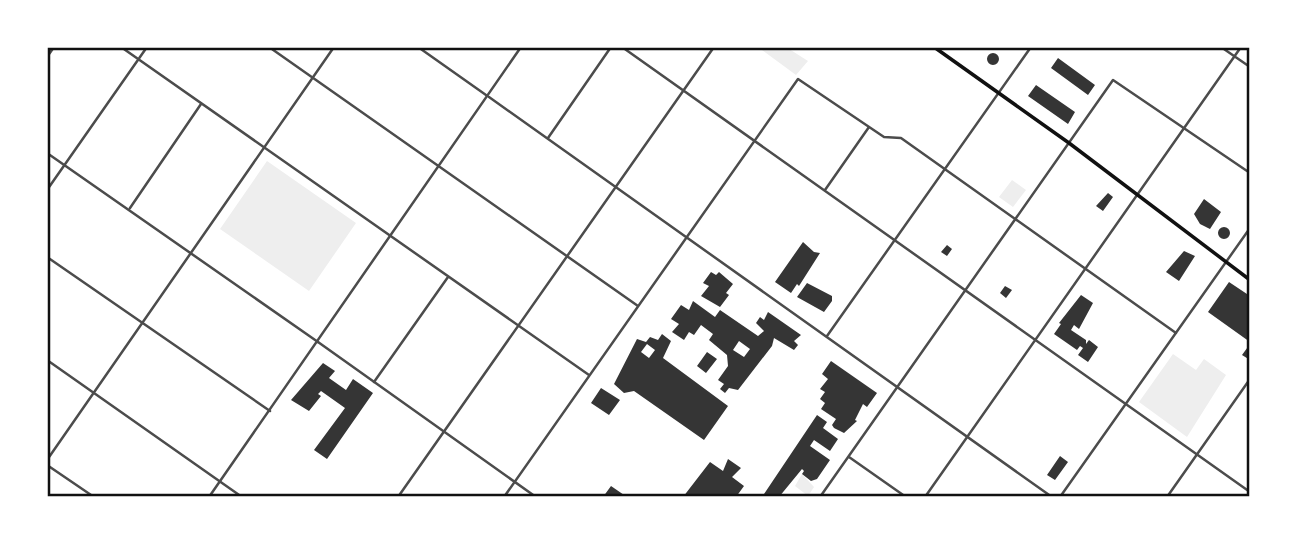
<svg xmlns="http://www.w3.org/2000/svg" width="1297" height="544" font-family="Rubik,sans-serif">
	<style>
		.green { fill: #eee }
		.building { fill: #353535; fill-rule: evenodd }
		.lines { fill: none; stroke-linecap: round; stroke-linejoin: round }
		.minor { stroke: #4c4c4c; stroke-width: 2.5 }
		.tertiary { stroke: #4c4c4c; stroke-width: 2.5 }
		.primary { stroke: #111; stroke-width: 3.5 }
		.neatline { fill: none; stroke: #111; stroke-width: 2.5 }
	</style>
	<rect width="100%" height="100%" fill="#fff"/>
	<path class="green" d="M758,47H786L808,61L796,75Z
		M267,161L356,223L309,291L220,229Z
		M1012,180L1026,190L1013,207L999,197Z
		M1173,354L1196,370L1204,359L1226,375L1187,437L1139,402Z
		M802,474L814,487L808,496L795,486Z"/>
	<path class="building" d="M987 59a6 6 0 1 1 12 0a6 6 0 1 1-12 0Z
		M1058,58L1095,85L1088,95L1051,68Z
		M1036,85L1075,112L1068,124L1028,96Z
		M1108,193L1113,197L1103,211L1096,206Z
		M1204,199L1221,212L1210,229L1200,224L1194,214Z
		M1218 233a6 6 0 1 1 12 0a6 6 0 1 1-12 0Z
		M803,242L814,252L820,253L799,286L797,284L791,293L775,282Z
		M947,245L952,249L947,256L941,252Z
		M1184,251L1195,256L1179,281L1166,272Z
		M711,272L716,275L719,272L733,284L726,293L729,295L720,307L701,296L709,286L703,283Z
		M1229,282L1250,296V342L1208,312Z
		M807,283L832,296V301L824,312L797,297Z
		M1005,286L1012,290L1006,298L1000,293Z
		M1081,295L1093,303L1079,329L1074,325L1071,330L1086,340V344L1089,340L1098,347L1088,362L1078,355L1083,348L1080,346L1077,350L1054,334L1061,324L1059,323Z
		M693,301L715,317L720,310L758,336L764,331L756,323L760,317L764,320L768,312L801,335L794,341L798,345L794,350L774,338L772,346L738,390L729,388L725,393L720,389L724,384L718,380L728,366L727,355L709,340L713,334L701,325L694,335L689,332L684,340L672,332L679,324L671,319L681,305L689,310ZM739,341L750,349L744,357L733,350Z
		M662,334L671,341L663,358L728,406L704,440L634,391L624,393L614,384L637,339L646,342L650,337L658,340ZM647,344L655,350L649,358L641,352Z
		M1250,344V360L1242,355Z
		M707,352L717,359L706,373L697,366Z
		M831,361L877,393L867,407L863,404L855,420L857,421L844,433L834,428L832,425L836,419L821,409L825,403L820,399L825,392L820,389L828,379L822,374Z
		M323,363L335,371L329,378L346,390L353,379L373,393L327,459L314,450L345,408L321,391L318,394L321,396L309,411L291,400Z
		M601,388L620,400L609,415L591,403Z
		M817,415L827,422L823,428L838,439L830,451L814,440L810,446L830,460L817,479L811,481L802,474L804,471L802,469L779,497H762Z
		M1060,456L1068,462L1055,480L1047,475Z
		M728,459L741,468L732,477L744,486L736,497H683L710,462L723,471Z
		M611,486L627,497H603Z"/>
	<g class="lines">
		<path class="minor" d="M121,47L589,375
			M269,47L638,306
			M418,47L486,95
			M622,47L1250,492
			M1221,47L1250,67
			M47,57L54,47
			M548,138L611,47
			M47,153L318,342
			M47,190L147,47
			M825,190L869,127
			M130,208L201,104
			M47,257L270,411
			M827,336L1031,47
			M47,360L242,497
			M374,382L448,277
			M849,457L906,497
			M47,460L334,47
			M47,465L94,497
			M398,497L714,47
			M504,497L798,79L884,137L901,138L1176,333
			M820,497L1113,80L1250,173
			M925,497L1241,47
			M1060,497L1250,228
			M1167,497L1250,379"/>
		<path class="tertiary" d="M489,97L1052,497
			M318,342L536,497
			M209,497L521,47"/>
		<path class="primary" d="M934,47L1069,143L1250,280"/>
	</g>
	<rect width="1297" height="544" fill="none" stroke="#ffffff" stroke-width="98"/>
	<rect x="49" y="49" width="1199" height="446" class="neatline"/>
</svg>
